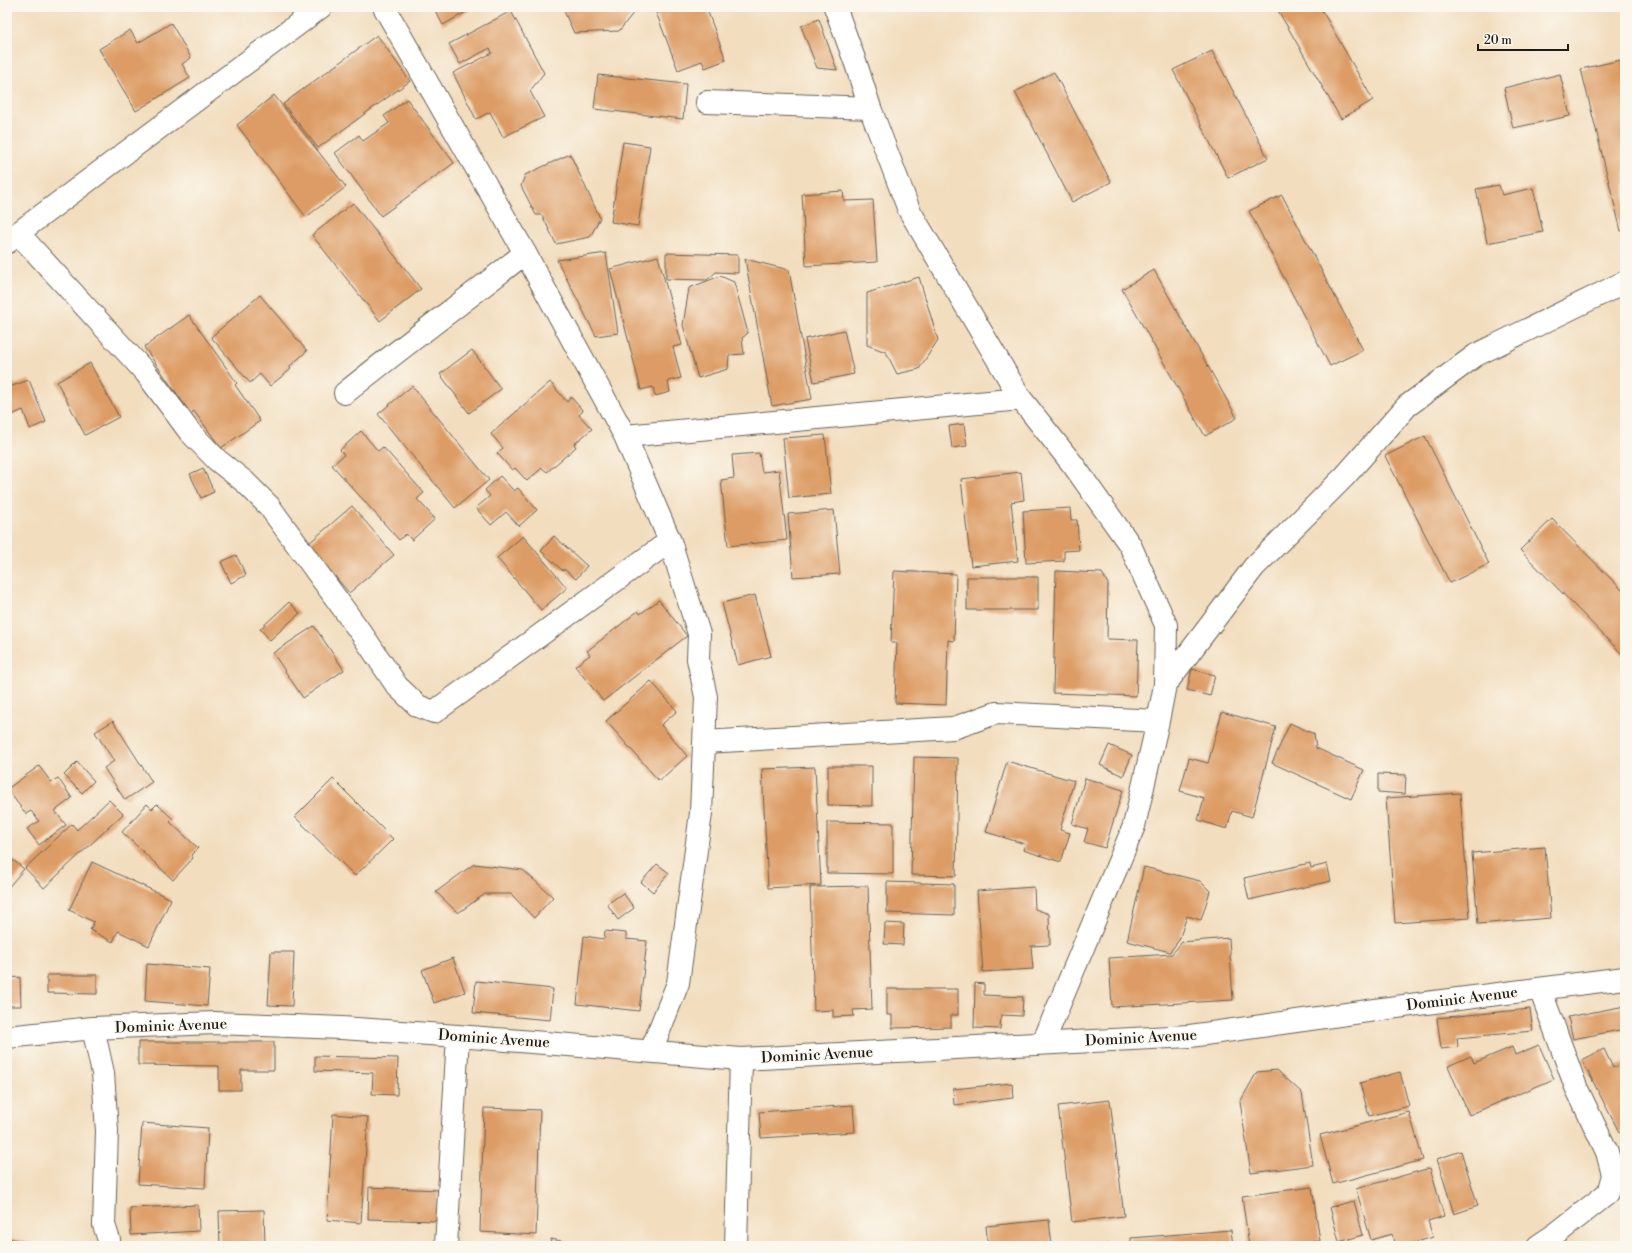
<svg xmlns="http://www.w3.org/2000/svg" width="1632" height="1253" font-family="'Libre Bodoni',serif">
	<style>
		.building { fill: #dd9c65 }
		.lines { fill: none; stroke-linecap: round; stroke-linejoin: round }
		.minor-casing { stroke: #676055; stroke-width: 24 }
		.minor { stroke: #fff; stroke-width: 22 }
		.labels { text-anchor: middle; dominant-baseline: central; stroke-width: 3; stroke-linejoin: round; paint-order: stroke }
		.street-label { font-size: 15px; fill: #1c1c1c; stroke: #fbf7ec }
	</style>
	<rect width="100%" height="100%" fill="#fbf7ec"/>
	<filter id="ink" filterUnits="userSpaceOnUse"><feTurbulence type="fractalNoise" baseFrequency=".025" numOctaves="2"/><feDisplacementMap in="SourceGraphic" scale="8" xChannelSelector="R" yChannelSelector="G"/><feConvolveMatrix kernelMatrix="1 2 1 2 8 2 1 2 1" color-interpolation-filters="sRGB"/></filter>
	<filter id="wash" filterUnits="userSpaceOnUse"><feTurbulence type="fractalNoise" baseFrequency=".012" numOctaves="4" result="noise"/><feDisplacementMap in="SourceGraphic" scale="16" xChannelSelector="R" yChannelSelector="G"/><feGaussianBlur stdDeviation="0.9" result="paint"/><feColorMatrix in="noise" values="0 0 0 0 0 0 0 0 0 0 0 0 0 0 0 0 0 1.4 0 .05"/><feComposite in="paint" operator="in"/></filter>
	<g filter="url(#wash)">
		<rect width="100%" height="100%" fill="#f2ddbe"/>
		<g id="blocks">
			<path class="building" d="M433,7H475L443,25Z
				M562,7H638L619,31L574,33Z
				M654,7H706L726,60L705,68L702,61L678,70Z
				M1276,7H1320L1373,100L1341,119Z
				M511,11L544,73L530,91L544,117L503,137L490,112L476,119L453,73L492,53L490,48L460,64L449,44Z
				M819,19L837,70L817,68L801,26Z
				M171,23L191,58L182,64L190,78L136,111L99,49L130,30L138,43Z
				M377,35L410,81L318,148L283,104Z
				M1212,51L1268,158L1228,178L1173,70Z
				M1625,59V230L1621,231L1581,69Z
				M1054,72L1111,182L1072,202L1015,92Z
				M1560,74L1570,116L1513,128L1504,88Z
				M598,75L686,84L683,119L594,109Z
				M274,95L346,187L306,217L237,125Z
				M407,99L454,163L381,216L335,153L359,135L363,141L389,123L384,116Z
				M623,142L650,146L638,226L611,222Z
				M570,154L600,218L590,237L556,244L542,215H536L521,186L525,175Z
				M1499,185L1502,195L1533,188L1543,232L1487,243L1476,189Z
				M843,191L844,201L873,200L877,262L806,266L802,194Z
				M1282,195L1363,350L1330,366L1249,211Z
				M353,203L421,289L380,321L312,235Z
				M606,253L618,333L596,336L557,260Z
				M666,253L738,255V273L716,272L707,280L666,279Z
				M658,256L682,345L673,347L681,378L668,381L670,392L655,396L653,387L641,390L610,269Z
				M745,259L789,270L812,399L772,406Z
				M1154,270L1237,418L1205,436L1122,289Z
				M720,276L734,282L748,333L742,338L744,354L729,355L728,369L698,378L683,325L689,288Z
				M919,277L938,340L919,369L897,374L886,352L867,345V293Z
				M260,295L307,351L289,367L291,369L270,386L260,374L250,383L211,337Z
				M189,315L237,383L235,385L260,421L221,448L194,411L191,414L144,347Z
				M844,330L854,374L814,382L805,339Z
				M472,350L501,389L469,413L440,374Z
				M90,363L119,417L85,435L57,382Z
				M7,373L12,386L29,380L46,422L30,429L23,410L7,417Z
				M550,382L567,402L571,397L583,411L579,415L592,429L574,444L576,447L547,472L542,468L527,481L515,468L512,470L497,453L503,448L491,434Z
				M412,386L489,480L455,508L378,414Z
				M964,424L967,446L952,448L949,426Z
				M361,431L378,451L383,447L424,493L417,499L435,519L412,540L406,534L399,540L332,465L344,455L340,450Z
				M825,435L831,494L789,498L783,438Z
				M1425,436L1489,564L1450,583L1385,456Z
				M759,453L762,472L779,470L787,540L728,546L721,480L734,478L732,455Z
				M203,468L214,492L201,498L190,474Z
				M1021,472L1024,500L1011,502L1018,561L971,566L961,479Z
				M500,476L514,491L518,488L537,510L519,526L506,512L491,525L476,508L490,496L485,490Z
				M352,506L394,555L349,593L308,544Z
				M1070,508L1071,520H1077L1079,550L1064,551V561L1026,563L1023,511Z
				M834,510L840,574L793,577L788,514Z
				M1552,519L1625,593V657L1520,550Z
				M523,536L567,588L541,610L497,558Z
				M554,536L587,566L576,579L564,569L563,571L541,551Z
				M236,555L246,575L231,583L221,562Z
				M894,571L956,574L954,641L948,640L946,705L895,703L897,643H891Z
				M1056,571L1102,573L1108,584L1107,639L1138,640L1136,696L1053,693Z
				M967,577H1038V610H967Z
				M755,595L771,656L738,665L722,603Z
				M659,600L687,636L603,701L575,666L590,655L587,651L638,611L640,614Z
				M289,602L300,613L270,640L260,629Z
				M314,626L344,670L303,698L273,653Z
				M1192,669L1215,675L1210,696L1187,690Z
				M651,681L677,711L661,725L687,756L659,781L606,721Z
				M1222,712L1276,727L1252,817L1232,811L1227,829L1198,820L1204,798L1180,791L1189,758L1208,763Z
				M113,721L152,782L125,800L104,768L114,761L95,732Z
				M1290,723L1314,734L1316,748L1364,770L1351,799L1272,763Z
				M1109,745L1132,755L1123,776L1100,765Z
				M914,757L958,758L956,876L911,875Z
				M1007,761L1074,781L1060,830L1070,833L1061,862L1023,850L1025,844L986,832Z
				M77,762L94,781L82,793L64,775Z
				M39,766L51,782L58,778L72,798L55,811L66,825L39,845L27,829L39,821L31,811L26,814L7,789Z
				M828,766H872V806L828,805Z
				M815,767L821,885L768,888L762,769Z
				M1378,774L1406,775L1405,794L1378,792Z
				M1085,778L1123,790L1105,848L1084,842L1088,829L1072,824Z
				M333,779L393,839L355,876L295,817Z
				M1460,793L1470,918L1395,923L1386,798Z
				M109,800L123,814L44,888L25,868L72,824L77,830Z
				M147,804L152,809L157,804L173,819L170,822L198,848L191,855L193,858L173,880L122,832Z
				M827,822L893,823V874L827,873Z
				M1545,847L1551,918L1478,924L1472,853Z
				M7,855L24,869L7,889Z
				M92,862L171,899L149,946L118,931L113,942L90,930L94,922L69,910Z
				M1310,863L1311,868L1327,864L1331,881L1249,900L1244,878Z
				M474,864L523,870L553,897L534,918L511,894H485L458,913L436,892Z
				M657,864L669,873L653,892L641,882Z
				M1144,867L1200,881L1210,891L1201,920L1187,916L1179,940L1170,952L1127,941Z
				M887,882L954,884V915L887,913Z
				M868,886L872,1009L853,1010L854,1016L833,1017V1010L814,1011L810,887Z
				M1034,887L1035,909L1049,914L1050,945L1031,946L1033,969L983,972L977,891Z
				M623,893L634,908L618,920L607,904Z
				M885,923L904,924L903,945L884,944Z
				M605,931L626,933V939L647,941L639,1011L577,1004L584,936L604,939Z
				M1229,938L1233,1000L1112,1007L1109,958L1172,954L1182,942Z
				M271,952H294L292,1006L268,1005Z
				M453,958L465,992L434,1003L422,970Z
				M147,964L210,969L207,1006L145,1001Z
				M47,975H97V994L47,993Z
				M20,977L21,1006H7V978Z
				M476,981L553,989L550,1020L473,1013Z
				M975,983L984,984V995L1023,997L1022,1016L1001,1015L1000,1029L974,1028Z
				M887,989H958V1015H951V1027L892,1028V1015H887Z
				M1625,1006V1029L1573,1039L1568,1017Z
				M1530,1009L1533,1031L1457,1038L1458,1047L1441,1049L1437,1018Z
				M138,1042H274V1070H241V1090H219V1066L138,1065Z
				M1539,1045L1554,1079L1469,1115L1448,1066L1471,1056L1474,1063L1512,1047L1515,1055Z
				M1604,1049L1613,1068L1625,1062V1129L1619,1132L1582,1060Z
				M315,1056L398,1058L397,1095L372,1094L373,1073L315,1071Z
				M1277,1070L1302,1093L1313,1165L1251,1173L1240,1102L1257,1072Z
				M1400,1072L1409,1106L1369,1116L1360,1083Z
				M1012,1083L1013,1098L954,1105L953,1089Z
				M1110,1100L1124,1216L1072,1222L1058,1106Z
				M853,1105L855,1132L761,1138L759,1112Z
				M484,1108L540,1110L536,1235L480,1232Z
				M1409,1112L1423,1160L1333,1184L1320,1135Z
				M333,1114L368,1117L361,1223L327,1220Z
				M142,1123L208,1128L205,1188L138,1184Z
				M1461,1151L1478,1206L1454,1214L1437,1159Z
				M1430,1168L1444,1216L1428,1221L1433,1237L1404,1246H1395L1392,1234L1371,1240L1356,1189Z
				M369,1187L438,1190L437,1221L368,1219Z
				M1312,1187L1320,1241L1283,1246H1249L1242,1196Z
				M1354,1201L1363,1235L1339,1242L1330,1207Z
				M198,1205L199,1231L131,1235L130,1208Z
				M264,1210L265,1246H220L219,1211Z
				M1049,1220L1052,1246H988L986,1226Z
				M1231,1230L1233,1246H1131V1238Z
				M7,1238L31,1243V1246H7Z
				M551,1239L582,1245V1246H550Z
				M899,1243V1246H877V1245Z
				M1124,1243L1125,1246H1096V1245Z"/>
		</g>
	</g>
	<g filter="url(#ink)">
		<use href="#blocks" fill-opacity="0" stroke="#676055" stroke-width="1"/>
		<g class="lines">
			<defs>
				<path id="minor" d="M384,7L525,253L625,436L670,541L699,634L698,659L706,697L701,813L678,983L651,1051
					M835,7L856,64L870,108L909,210L1021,399L1074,466L1130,545L1166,625L1165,685L1158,721L1134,826L1043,1043
					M707,102L870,108
					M18,233L146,373L189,431L217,460L245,482L269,506L364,637L397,686L418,706L434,712L670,541
					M8,242L18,233L321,7
					M345,393C404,345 466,300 525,253
					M625,436L1021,399
					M1165,685L1254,567L1345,476L1407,406L1476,355L1625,282
					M704,742L954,728L996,713L1158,721
					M93,1028L103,1073L107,1131L104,1225L109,1240
					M7,1037L93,1028L214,1023L342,1028L458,1036L741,1059L1190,1036L1418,1004L1625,978
					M446,1246L458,1036
					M736,1246L741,1059
					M1538,1246L1556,1234L1608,1193L1613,1175L1607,1152L1576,1087L1540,989"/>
			</defs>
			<use href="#minor" class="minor-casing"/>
			<use href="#minor" class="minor"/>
		</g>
	</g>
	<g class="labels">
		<g class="street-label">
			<text transform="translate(1462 999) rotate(-7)">Dominic Avenue</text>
			<text transform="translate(171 1026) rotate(-2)">Dominic Avenue</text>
			<text transform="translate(1141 1038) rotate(-3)">Dominic Avenue</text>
			<text transform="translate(494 1039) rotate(4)">Dominic Avenue</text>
			<text transform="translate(817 1055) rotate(-3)">Dominic Avenue</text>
		</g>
	</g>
	<rect width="1632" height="1253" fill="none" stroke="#fbf7ec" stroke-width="24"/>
	<path d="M1478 44v6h90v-6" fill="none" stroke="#1c1c1c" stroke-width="2"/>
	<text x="1484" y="44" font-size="12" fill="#1c1c1c" stroke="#fbf7ec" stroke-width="3" paint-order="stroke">20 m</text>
</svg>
